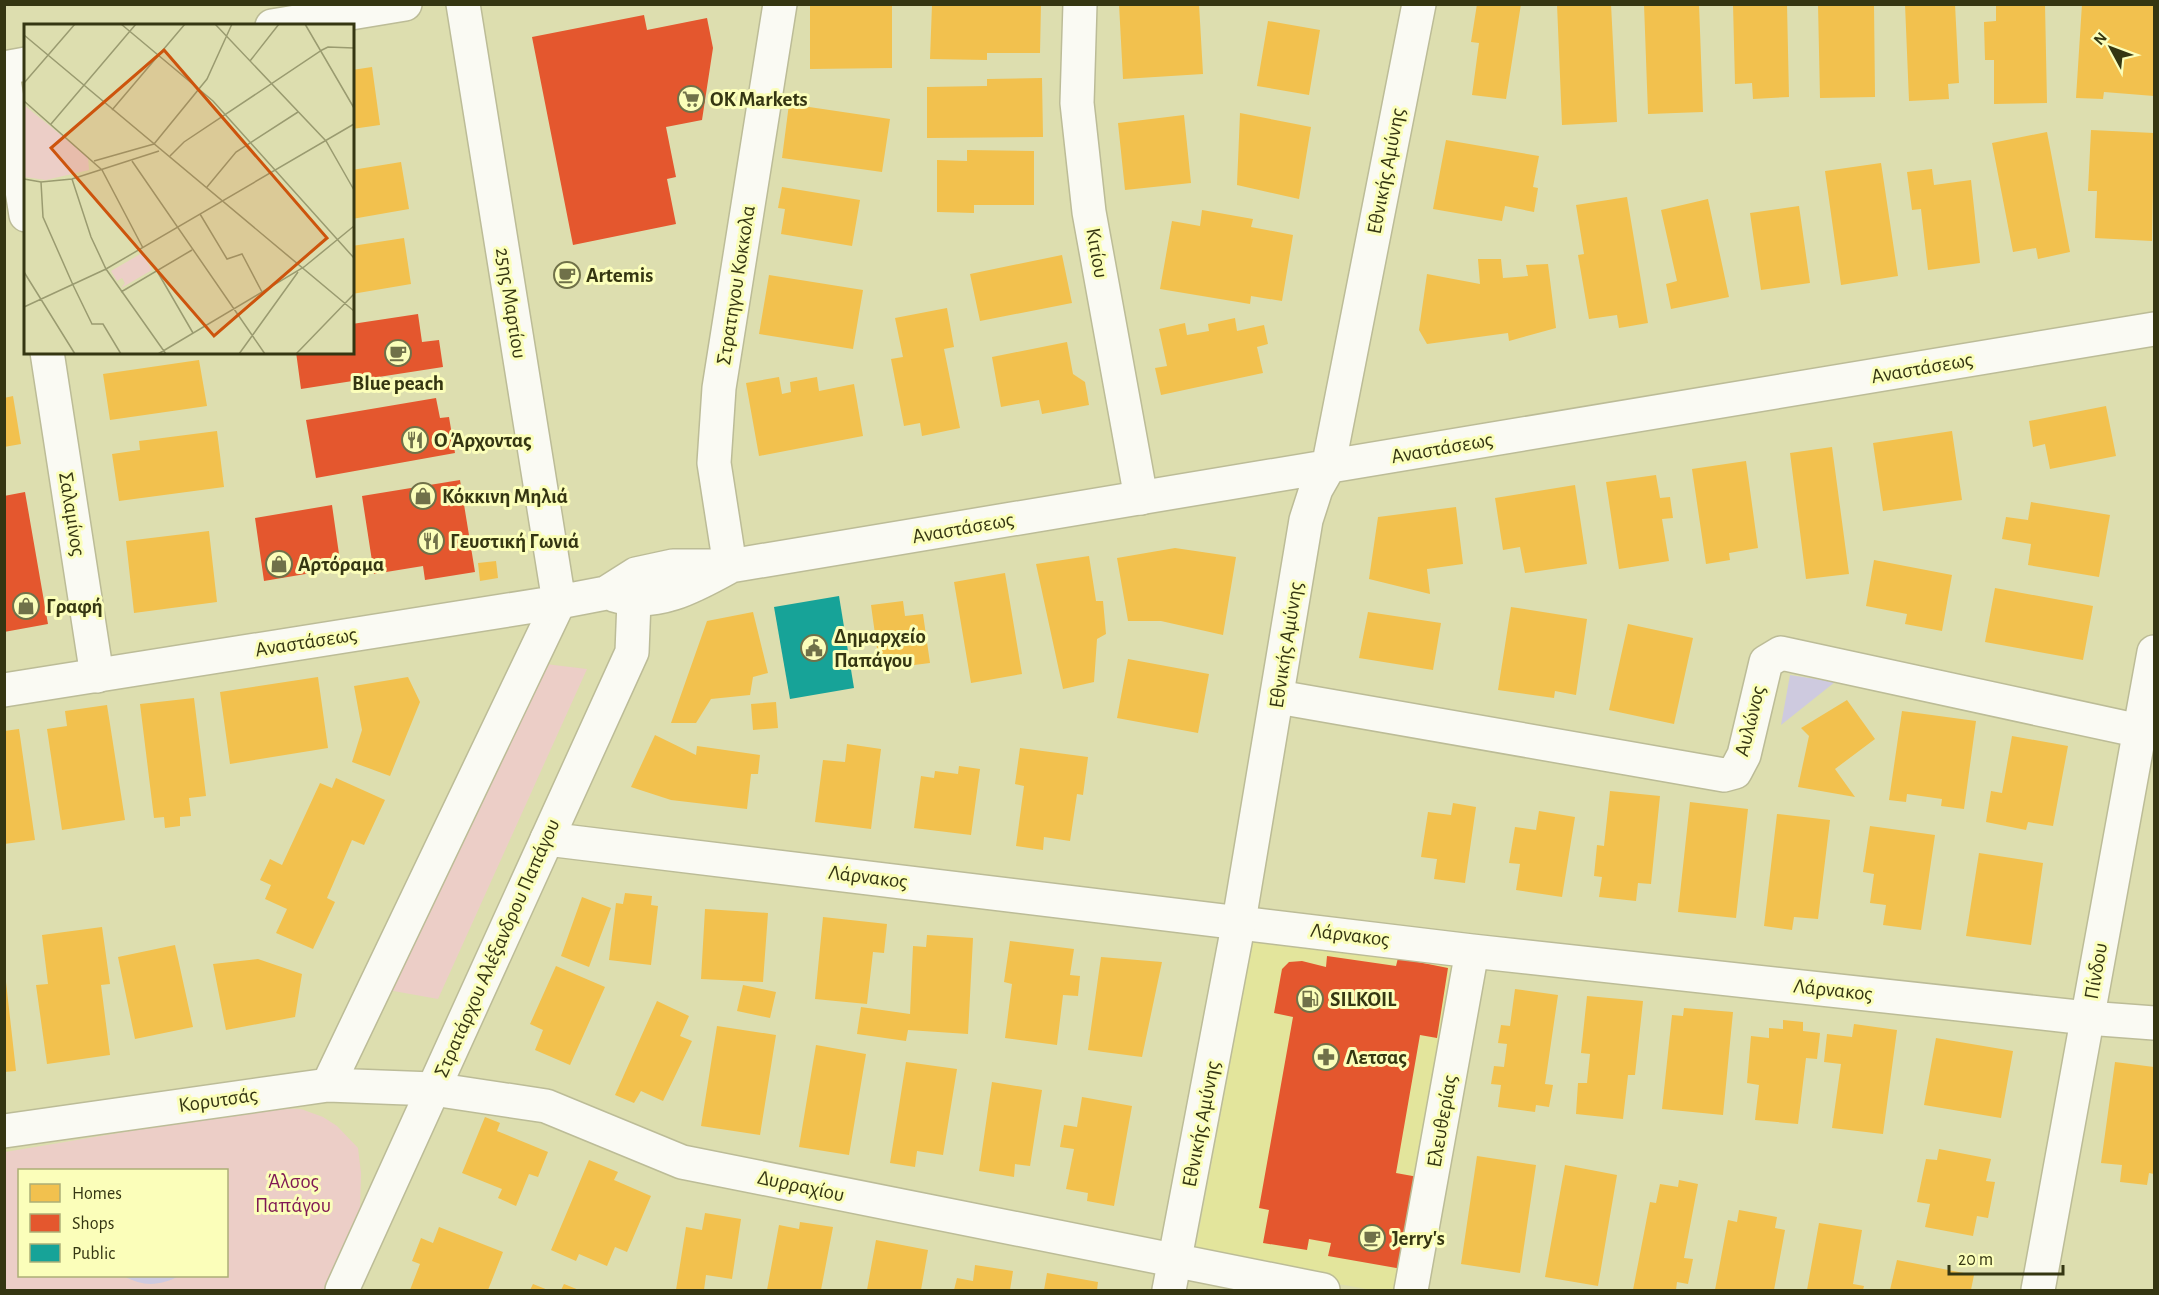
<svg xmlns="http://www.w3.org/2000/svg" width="2159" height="1295" font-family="'Alegreya Sans',sans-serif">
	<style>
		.built { fill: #e3e59c }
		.green { fill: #eccec7; fill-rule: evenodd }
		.water { fill: #cecadf }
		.homes { fill: #f2c14e }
		.shops { fill: #e4572e }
		.public { fill: #17a398 }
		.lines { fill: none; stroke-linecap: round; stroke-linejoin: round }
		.street-casing { stroke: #bcbc97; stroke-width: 36 }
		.secondary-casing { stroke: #bcbc97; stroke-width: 36 }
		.street { stroke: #fafaf3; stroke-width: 33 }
		.secondary { stroke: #fafaf3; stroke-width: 33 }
		.labels { text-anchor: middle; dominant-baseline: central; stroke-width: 6; stroke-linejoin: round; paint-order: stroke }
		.poi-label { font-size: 21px; font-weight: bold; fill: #353612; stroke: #fbfeba; text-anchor: start }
		.street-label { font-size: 21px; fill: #353612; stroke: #fbfeba }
		.park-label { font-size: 21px; fill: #7f1854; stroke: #fbfeba }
		.inset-road { fill: none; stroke: #9a9b70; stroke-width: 1.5 }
		.view { fill: #cd540d; fill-opacity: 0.15; stroke: #cd540d; stroke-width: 3 }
		.inset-edge { fill: none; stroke: #353612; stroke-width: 3 }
	</style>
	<rect width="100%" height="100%" fill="#dddeaf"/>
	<path class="built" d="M1256,926L1462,964L1400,1290H1372L1194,1258Z"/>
	<path class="green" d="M537,663L587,669L438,999L388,990Z
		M268,1108L301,1109L323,1117L337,1126L358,1148L361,1173L360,1212L324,1290H5V1152ZM20,1170H226V1276H20Z"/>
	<path class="water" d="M1790,675L1835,682L1781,725Z
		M124,1276H179C160,1286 143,1287 124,1276Z"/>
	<path class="homes" d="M991,4H1041L1040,53H987V60L930,59L932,5Z
		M1119,4H1199L1203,74L1123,79Z
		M1477,4H1521L1506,99L1472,95L1479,43L1471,42Z
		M1557,4H1611L1617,122L1562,125Z
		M1644,4H1699L1703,112L1648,114Z
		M1733,4H1787L1789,97L1753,99L1752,83L1735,84Z
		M1818,4H1874L1875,97L1820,98Z
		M1905,4H1955L1959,83L1948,84L1949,99L1909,101Z
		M1996,4H2045L2047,103L1994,104V60H1985L1984,22L1996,21Z
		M2082,4H2154V96L2104,92L2103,99L2076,98Z
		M810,5H892V68L810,69Z
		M1268,21L1320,30L1309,95L1257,86Z
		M372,67L380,125L352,129V70Z
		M1042,78L1043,137L927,138V87L987,86V79Z
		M789,104L890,119L882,172L782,158Z
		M1240,113L1311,127L1299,199L1237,185Z
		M1184,115L1191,183L1125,190L1118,123Z
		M2091,130L2154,133L2152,241L2095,238L2097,191H2088Z
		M2047,132L2070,252L2038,259L2036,248L2013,252L1992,143Z
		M1446,140L1539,156L1533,187L1538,188L1534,212L1505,206L1502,221L1433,209Z
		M967,150L1034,151V205H974V213L937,212V160L967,161Z
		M401,162L409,209L352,219V170Z
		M1881,163L1898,276L1841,285L1825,171Z
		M1932,169L1934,185L1971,180L1980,263L1928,270L1921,209L1912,210L1907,172Z
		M782,187L860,200L852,246L781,234L785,209L778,208Z
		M1627,197L1648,323L1619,328L1617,315L1589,319L1578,255L1584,254L1576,205Z
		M1708,199L1729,297L1671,309L1666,284L1677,281L1661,210Z
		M1799,206L1810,283L1761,290L1750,213Z
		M1202,210L1253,219L1251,227L1293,235L1282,301L1251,296L1250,304L1160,289L1172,221L1200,226Z
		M404,238L411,284L352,294V246Z
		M1062,255L1072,303L980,321L970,274Z
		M1478,259H1501L1503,278L1528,276L1526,265L1548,264L1556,328L1509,341L1508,333L1427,344L1419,330L1427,274L1480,284Z
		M769,275L863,290L853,349L759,334Z
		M947,308L954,347L944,349L960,428L922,436L920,423L904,426L891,359L903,357L895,318Z
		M1235,318L1237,331L1264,325L1268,344L1257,347L1263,373L1161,395L1155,368L1167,366L1159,329L1185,323L1187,335L1209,331L1208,324Z
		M1067,342L1073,374L1085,382L1089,405L1042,414L1039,400L1001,407L992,357Z
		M199,360L207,406L110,420L103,374Z
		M779,377L782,394L791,392L790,382L817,377L819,391L854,384L863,436L759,456L746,383Z
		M13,396L21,444L4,447V398Z
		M2106,406L2116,456L2050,469L2045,444L2033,447L2029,421Z
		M217,431L224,487L119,501L112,454L140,450L139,441Z
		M1952,431L1962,500L1883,511L1873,443Z
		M1832,447L1849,574L1806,579L1790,453Z
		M1746,461L1758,548L1729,553L1730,560L1706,564L1692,469Z
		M1656,475L1660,498L1670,497L1673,518L1662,519L1669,561L1619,569L1606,482Z
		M1575,485L1587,564L1525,573L1520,547L1503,550L1495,498Z
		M2031,502L2110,515L2099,577L2028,565L2031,544L2002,539L2006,517L2028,520Z
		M1456,507L1463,564L1427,569L1430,594L1369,579L1378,517Z
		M209,531L217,602L134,613L126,541Z
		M1175,548L1236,557L1223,635L1161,621H1128L1117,558Z
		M1089,556L1096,601H1103L1106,634L1097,639L1094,682L1063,689L1036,564Z
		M1874,560L1952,575L1942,631L1905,624L1907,614L1866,606Z
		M496,561L498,578L480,581L478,563Z
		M1005,573L1022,674L971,683L954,582Z
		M1995,588L2093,606L2083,660L1985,642Z
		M903,601L905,616L923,614L930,663L890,668L889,654L878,656L871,605Z
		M1511,607L1587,619L1576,695L1555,691L1554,698L1498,690Z
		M753,612L768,673L753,677L750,695L711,699L696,723H671L707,621Z
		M1368,612L1441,623L1433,670L1359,658Z
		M1628,624L1693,638L1674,724L1609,710Z
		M1128,659L1209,674L1198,733L1117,718Z
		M318,677L328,748L230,764L220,692Z
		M408,677L420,702L390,776L352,762L362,730L354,686Z
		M194,698L206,796L189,798L191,816L180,817V826L165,828L164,817L154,818L140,704Z
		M1847,700L1875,739L1835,769L1855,797L1798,787L1809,736L1801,728Z
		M776,702L778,728L753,730L751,704Z
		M107,705L125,820L62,830L47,729L67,726L65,711Z
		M1902,711L1976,721L1964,809L1941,806L1942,799L1907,794L1906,802L1889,800Z
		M19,729L35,840L4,844V731Z
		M655,735L696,755L697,746L760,755L758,774H751L747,809L671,800L631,787Z
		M2012,736L2068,746L2053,826L2028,822L2026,830L1986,822L1991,791L2002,793Z
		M847,744L881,749L871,829L815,822L823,760L845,762Z
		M1020,748L1088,757L1083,795L1077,794L1070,841L1044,837L1043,850L1016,846L1024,786L1015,784Z
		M959,766L980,769L971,835L914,828L921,776L934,778L935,771L958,774Z
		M336,778L385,800L364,845L352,840L327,898L335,902L313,949L276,933L287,909L265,899L271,885L260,880L270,859L282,865L320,783L332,788Z
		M1610,791L1660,796L1651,884L1638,883L1636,901L1599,897L1602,877L1594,876L1597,845L1604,846Z
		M1690,802L1748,809L1736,918L1678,912Z
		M1453,803L1476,807L1465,883L1434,879L1437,859L1421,857L1428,812L1451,815Z
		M1539,811L1575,817L1562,897L1516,890L1520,864L1509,863L1515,827L1536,830Z
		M1777,814L1830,820L1818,919L1794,917L1792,930L1764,926Z
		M1870,826L1935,835L1921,930L1883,925L1886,905L1870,903L1874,874L1863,872Z
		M1979,853L2043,863L2031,945L1966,936Z
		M625,893L652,896L651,905L658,906L651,965L609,960L616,903L623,904Z
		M582,897L611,908L589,967L561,956Z
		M705,909L768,913L763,982L701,979Z
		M823,917L887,924L884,953L873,952L867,1004L815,999Z
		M102,927L110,984L101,985L110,1055L47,1064L36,985L48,984L42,935Z
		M927,935L973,938L968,1034L908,1030L906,1041L857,1034L861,1007L910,1014L913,946L926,947Z
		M1010,941L1074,949L1070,975L1080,976L1078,996L1063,995L1057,1045L1005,1038L1012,984L1004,982Z
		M175,945L193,1027L135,1039L118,957Z
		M1101,957L1162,962L1142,1057L1088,1050Z
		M258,959L302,974L295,1017L226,1030L213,964Z
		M556,966L605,987L570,1065L535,1050L543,1030L530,1024Z
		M6,982L16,1071L4,1072V983Z
		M743,985L776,992L770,1018L737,1011Z
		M1515,989L1558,995L1545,1084L1553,1085L1549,1107L1536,1105L1535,1112L1498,1107L1501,1085L1491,1084L1494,1066L1504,1067L1507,1044L1498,1043L1501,1025L1510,1026Z
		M1587,996L1643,1001L1635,1075H1628L1623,1119L1576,1114L1578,1083H1587L1590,1054L1581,1053Z
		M657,1001L689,1016L680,1036L692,1041L663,1101L641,1091L634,1103L615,1095Z
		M1684,1008L1733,1012L1723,1115L1662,1109L1672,1015L1683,1016Z
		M1783,1020L1803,1022V1031L1820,1033L1817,1059L1806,1058L1798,1124L1755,1120L1759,1085L1747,1083L1751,1036L1769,1038V1028L1783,1029Z
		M1854,1024L1897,1030L1883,1134L1832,1128L1841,1064L1824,1062L1827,1034L1852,1037Z
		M717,1026L776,1035L760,1135L701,1126Z
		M1936,1038L2013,1051L2001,1118L1924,1105Z
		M816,1045L866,1054L849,1155L799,1147Z
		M906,1062L957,1069L943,1155L917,1151L915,1167L890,1163Z
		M2115,1062L2154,1067V1174L2149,1173L2147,1185L2120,1182L2122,1165L2101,1163Z
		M992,1082L1042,1090L1030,1166L1015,1164L1014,1177L979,1171Z
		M1082,1097L1132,1106L1114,1206L1087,1201L1088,1193L1066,1189L1074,1149L1060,1147L1064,1125L1077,1127Z
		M485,1117L500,1123L497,1131L548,1152L538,1177L529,1174L516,1206L498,1198L502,1189L462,1173Z
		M1939,1149L1991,1159L1986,1181L1995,1182L1988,1218L1977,1216L1973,1236L1925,1227L1930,1204L1917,1202L1926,1159L1937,1160Z
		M1477,1156L1536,1165L1520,1273L1461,1264Z
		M589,1160L618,1172L614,1180L651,1196L627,1252L615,1247L607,1266L579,1254L576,1261L551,1250Z
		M1565,1165L1617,1175L1598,1286L1545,1277Z
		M1679,1180L1698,1184L1684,1258L1693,1259L1688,1284L1677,1282L1676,1290H1633L1650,1202L1656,1203L1660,1184L1678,1187Z
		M1739,1210L1777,1217L1775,1228L1785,1230L1774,1290H1715L1728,1220L1737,1222Z
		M705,1213L741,1219L732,1279L706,1275L704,1290H676L686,1227L702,1230Z
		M800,1222L833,1227L821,1290H767L779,1225L799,1229Z
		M1819,1223L1862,1230L1853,1284L1864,1286L1863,1290H1807Z
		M439,1227L503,1252L488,1290H410L420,1264L412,1261L421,1238L433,1243Z
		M876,1240L928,1250L921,1290H867Z
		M1897,1260L1974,1275L1971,1290H1890Z
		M975,1265L1013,1271L1010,1290H954L957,1278L973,1281Z
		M1047,1273L1098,1282L1097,1290H1044Z
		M533,1284L548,1290H530Z
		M564,1284L579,1290H561Z"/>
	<path class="shops" d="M644,15L647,30L707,18L713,48L702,120L666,127L676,177L667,179L676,224L573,245L532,37Z
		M418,314L422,342L439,340L443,367L301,389L296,352H352V324Z
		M436,398L440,418L449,417L455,453L316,478L306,420Z
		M460,480L475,572L425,580L423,566L374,574L362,496Z
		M25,492L48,624L4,632V496Z
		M332,505L341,568L264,581L255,518Z
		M1327,956L1396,966L1398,958L1448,968L1437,1038L1420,1035L1396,1173L1418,1177L1402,1269L1328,1256L1331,1243L1309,1239L1307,1250L1263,1243L1269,1210L1259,1208L1293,1017L1274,1013L1282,969L1289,962L1302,961L1326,967Z"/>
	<path class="public" d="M839,596L854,688L790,699L774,607Z"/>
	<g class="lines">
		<defs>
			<path id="street" d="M1080,4L1077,103L1089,212L1141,498
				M272,26L405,4
				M4,68L26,64
				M4,80L26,215
				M47,352L97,676
				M730,566L714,463L719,388L780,4
				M1278,697L1724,775L1735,772L1744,755L1766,662L1781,653L2140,731
				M547,839L1472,951L2087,1018L2154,1023
				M328,1085L559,602
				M4,1131L328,1085L433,1089L546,1106L682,1162L1323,1290
				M1411,1290L1472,951"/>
			<path id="secondary" d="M463,4L559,602
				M614,595C655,608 693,587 729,567
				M4,690L559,602L606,593L636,574L673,566H730L2154,329
				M342,1290L632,652L634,601
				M1169,1290L1239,921L1306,520L1316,489L1328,468L1419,4
				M2038,1290L2154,652"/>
		</defs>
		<use href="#street" class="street-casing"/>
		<use href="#secondary" class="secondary-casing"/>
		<use href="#street" class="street"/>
		<use href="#secondary" class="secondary"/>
	</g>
	<defs>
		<symbol id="supermarket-ring" viewBox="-11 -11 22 22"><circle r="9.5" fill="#fbfeba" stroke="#707149" stroke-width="1.5"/><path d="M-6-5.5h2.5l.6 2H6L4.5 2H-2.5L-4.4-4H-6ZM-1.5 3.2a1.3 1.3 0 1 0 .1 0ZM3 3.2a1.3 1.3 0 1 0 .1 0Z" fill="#707149"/></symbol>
		<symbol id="cafe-ring" viewBox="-11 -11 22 22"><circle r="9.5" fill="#fbfeba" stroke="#707149" stroke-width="1.5"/><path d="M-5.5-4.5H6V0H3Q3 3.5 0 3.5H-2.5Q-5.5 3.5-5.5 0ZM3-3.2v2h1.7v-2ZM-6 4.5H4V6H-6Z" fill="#707149"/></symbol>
		<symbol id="restaurant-ring" viewBox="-11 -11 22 22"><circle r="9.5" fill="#fbfeba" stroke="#707149" stroke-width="1.5"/><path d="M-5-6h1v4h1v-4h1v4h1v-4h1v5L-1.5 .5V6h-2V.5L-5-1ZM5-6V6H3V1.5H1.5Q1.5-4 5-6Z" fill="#707149"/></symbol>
		<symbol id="shop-ring" viewBox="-11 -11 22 22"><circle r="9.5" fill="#fbfeba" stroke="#707149" stroke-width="1.5"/><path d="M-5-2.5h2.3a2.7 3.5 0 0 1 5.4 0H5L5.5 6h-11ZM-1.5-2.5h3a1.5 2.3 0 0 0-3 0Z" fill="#707149"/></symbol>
		<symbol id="civic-ring" viewBox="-11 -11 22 22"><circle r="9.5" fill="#fbfeba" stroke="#707149" stroke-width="1.5"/><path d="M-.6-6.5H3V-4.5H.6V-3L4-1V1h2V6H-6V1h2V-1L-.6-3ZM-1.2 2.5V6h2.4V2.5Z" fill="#707149"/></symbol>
		<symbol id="fuel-ring" viewBox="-11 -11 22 22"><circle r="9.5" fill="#fbfeba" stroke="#707149" stroke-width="1.5"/><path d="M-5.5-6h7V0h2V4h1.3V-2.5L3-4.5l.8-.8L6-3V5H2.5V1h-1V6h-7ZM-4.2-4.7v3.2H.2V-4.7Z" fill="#707149"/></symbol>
		<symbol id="pharmacy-ring" viewBox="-11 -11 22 22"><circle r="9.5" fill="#fbfeba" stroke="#707149" stroke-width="1.5"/><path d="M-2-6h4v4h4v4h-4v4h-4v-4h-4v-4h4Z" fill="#707149"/></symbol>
	</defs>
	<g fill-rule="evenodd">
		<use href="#supermarket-ring" x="676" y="84" width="30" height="30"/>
		<use href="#cafe-ring" x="552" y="260" width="30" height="30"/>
		<use href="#cafe-ring" x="383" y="338" width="30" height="30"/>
		<use href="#restaurant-ring" x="400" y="425" width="30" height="30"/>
		<use href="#shop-ring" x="408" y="481" width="30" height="30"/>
		<use href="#restaurant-ring" x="416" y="526" width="30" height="30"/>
		<use href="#shop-ring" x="264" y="549" width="30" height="30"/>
		<use href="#shop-ring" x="11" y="591" width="30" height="30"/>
		<use href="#civic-ring" x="799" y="633" width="30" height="30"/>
		<use href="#fuel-ring" x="1295" y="984" width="30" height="30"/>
		<use href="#pharmacy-ring" x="1311" y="1042" width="30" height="30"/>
		<use href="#cafe-ring" x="1357" y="1223" width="30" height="30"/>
	</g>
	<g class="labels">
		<g class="poi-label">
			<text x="710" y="99">OK Markets</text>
			<text x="586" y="275">Artemis</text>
			<text x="398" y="383" text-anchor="middle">Blue peach</text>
			<text x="434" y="440">Ο Άρχοντας</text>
			<text x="442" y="496">Κόκκινη Μηλιά</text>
			<text x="450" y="541">Γευστική Γωνιά</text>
			<text x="298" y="564">Αρτόραμα</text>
			<text x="46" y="606">Γραφή</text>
			<text x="834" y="636">Δημαρχείο<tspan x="834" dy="24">Παπάγου</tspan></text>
			<text x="1330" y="999">SILKOIL</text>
			<text x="1346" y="1057">Λετσας</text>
			<text x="1392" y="1238">Jerry's</text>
		</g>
		<g class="street-label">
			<text transform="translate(1386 171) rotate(-79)">Εθνικής Αμύνης</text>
			<text transform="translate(1097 253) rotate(80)">Κιτίου</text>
			<text transform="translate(736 285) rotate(-81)">Στρατηγου Κοκκολα</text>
			<text transform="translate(511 303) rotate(81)">25ης Μαρτίου</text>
			<text transform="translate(1922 368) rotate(-10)">Αναστάσεως</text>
			<text transform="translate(1442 448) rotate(-10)">Αναστάσεως</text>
			<text transform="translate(72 514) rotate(81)">Σαλαμίνος</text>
			<text transform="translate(963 528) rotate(-10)">Αναστάσεως</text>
			<text transform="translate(306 642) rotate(-9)">Αναστάσεως</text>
			<text transform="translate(1286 645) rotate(-81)">Εθνικής Αμύνης</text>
			<text transform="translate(1750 721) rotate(-76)">Αυλώνος</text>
			<text transform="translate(868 877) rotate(7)">Λάρνακος</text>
			<text transform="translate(1350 935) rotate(7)">Λάρνακος</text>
			<text transform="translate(497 948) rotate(-66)">Στρατάρχου Αλέξανδρου Παπάγου</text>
			<text transform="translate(2096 971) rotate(-80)">Πίνδου</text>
			<text transform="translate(1833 990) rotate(6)">Λάρνακος</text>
			<text transform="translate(218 1100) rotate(-8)">Κορυτσάς</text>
			<text transform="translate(1442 1121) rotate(-80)">Ελευθερίας</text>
			<text transform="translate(1201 1124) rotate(-79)">Εθνικής Αμύνης</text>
			<text transform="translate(801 1186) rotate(12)">Δυρραχίου</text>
		</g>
		<g class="park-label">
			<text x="293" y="1181">Άλσος<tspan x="293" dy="24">Παπάγου</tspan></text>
		</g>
	</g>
	<g transform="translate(24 24)">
		<rect width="330" height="330" fill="#dddeaf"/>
		<path d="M0,81L64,133L65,146L22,156L0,153ZM118,229L128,246L97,264L101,259L98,254L93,257L87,247Z" fill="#eccec7"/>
		<path class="inset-road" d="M97,0L189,77L330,234M191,0L302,117L330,166M281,0L330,84M0,11L330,287M226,37L255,0M0,59L51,0M0,77L78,146L119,224M88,86L161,0M27,100L112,0M130,120L183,55L208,0M146,132L160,118L298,26L304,23L330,24M70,137L130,120M108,137L241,330M0,155L17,158L48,155L135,127M48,155L67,213L82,245L142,330M17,158L19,193L49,261L68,300H79L97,330M183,163L212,128L274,88M176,190L203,235L218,230L238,268M133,247L169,309M0,248L51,330M97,268L168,226M0,283L82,245L330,100M134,330L280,243L330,202M215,330L274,248M272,330L330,270"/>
		<path class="view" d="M140,26L303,214L190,312L27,124Z"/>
		<rect width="330" height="330" class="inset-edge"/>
	</g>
	<rect width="2159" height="1295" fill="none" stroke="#353612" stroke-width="12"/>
	<rect x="18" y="1169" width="210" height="108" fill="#fbfeba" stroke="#acae77" stroke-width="1.5"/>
	<rect x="30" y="1184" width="30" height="18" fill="#f2c14e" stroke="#acae77" stroke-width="1.5"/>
	<text x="72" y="1199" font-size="18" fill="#353612">Homes</text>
	<rect x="30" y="1214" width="30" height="18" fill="#e4572e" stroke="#acae77" stroke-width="1.5"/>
	<text x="72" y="1229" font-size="18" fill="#353612">Shops</text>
	<rect x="30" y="1244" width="30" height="18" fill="#17a398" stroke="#acae77" stroke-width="1.5"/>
	<text x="72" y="1259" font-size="18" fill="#353612">Public</text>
	<g transform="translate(2111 48) rotate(311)" stroke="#fbfeba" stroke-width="4.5" paint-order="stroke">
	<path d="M0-4.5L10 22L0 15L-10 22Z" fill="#353612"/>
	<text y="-9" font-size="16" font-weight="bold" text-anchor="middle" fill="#353612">N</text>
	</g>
	<path d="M1949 1265v9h114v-9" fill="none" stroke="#353612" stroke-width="3"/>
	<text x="1958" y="1265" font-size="18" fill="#353612" stroke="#fbfeba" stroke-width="4.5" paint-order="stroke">20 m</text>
</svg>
